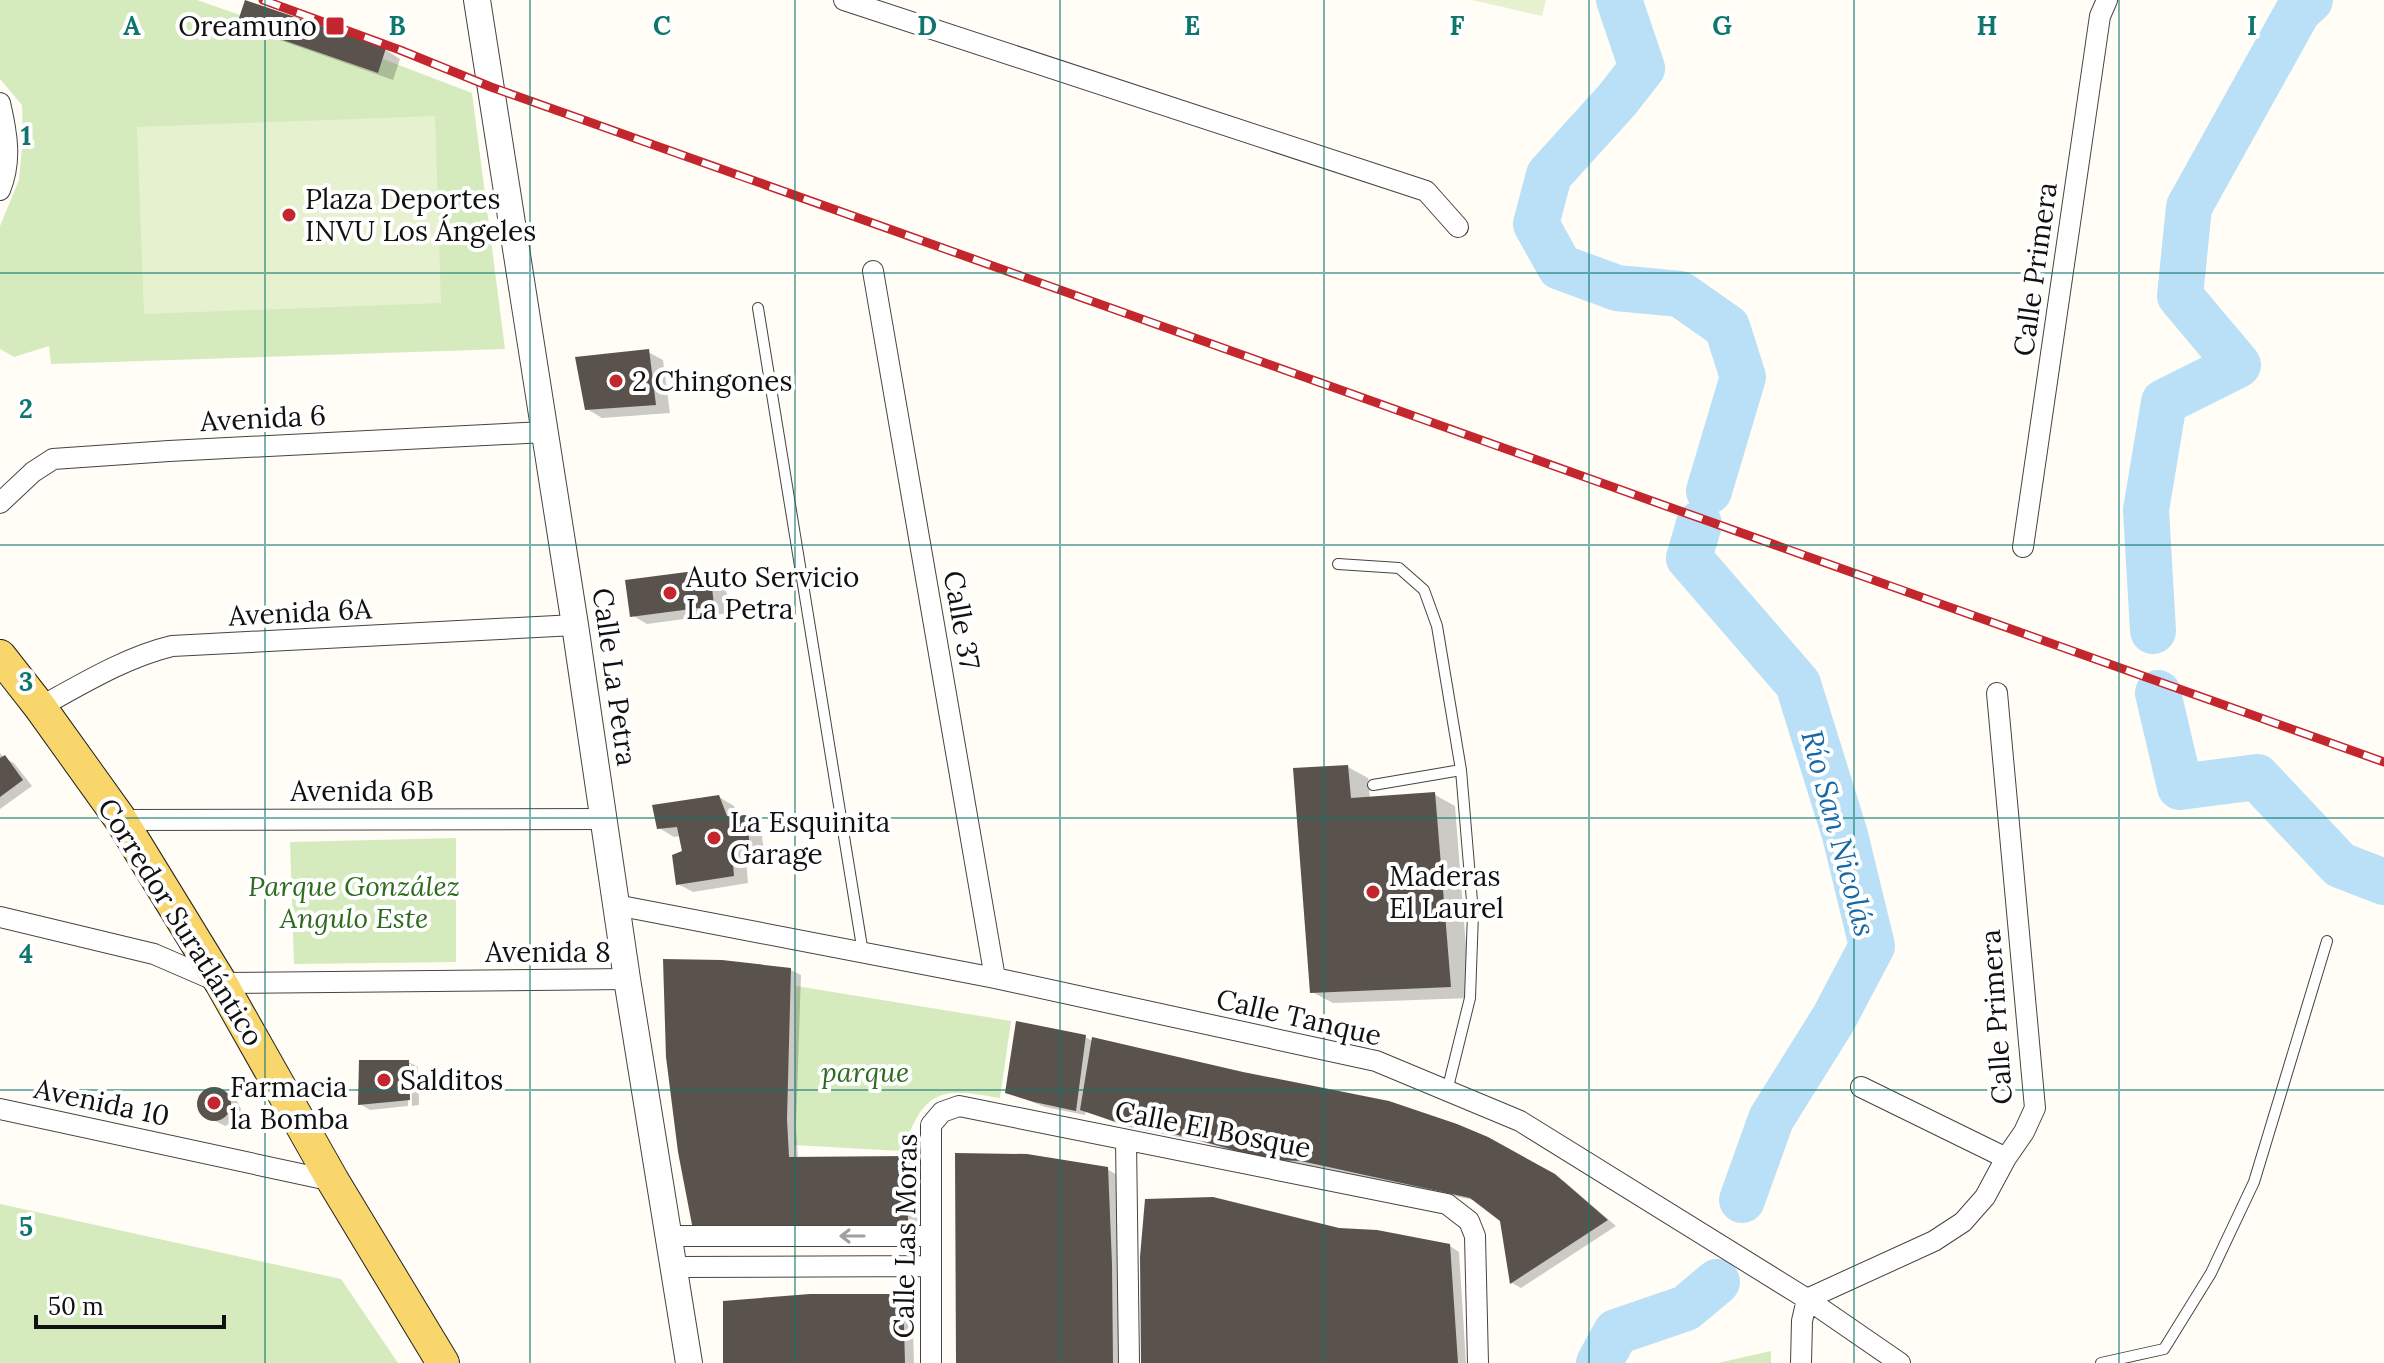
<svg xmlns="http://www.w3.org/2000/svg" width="2384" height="1363" font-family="Lora,serif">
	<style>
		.green { fill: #d5ebbd }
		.pitch { fill: #e6f2cf }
		.shadow { fill: #0003 }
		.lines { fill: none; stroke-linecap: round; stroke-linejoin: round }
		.river { stroke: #b9e0f7; stroke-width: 46 }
		.building { fill: #5a524d }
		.service-casing { stroke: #444; stroke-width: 12 }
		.minor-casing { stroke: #444; stroke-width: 22 }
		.tertiary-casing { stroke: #444; stroke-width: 28 }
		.primary-casing { stroke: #222; stroke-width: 34 }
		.service { stroke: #fff; stroke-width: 10 }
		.minor { stroke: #fff; stroke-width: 20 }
		.tertiary { stroke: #fff; stroke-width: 26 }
		.primary { stroke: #f9d66b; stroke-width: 32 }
		.rail-casing { stroke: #c4262e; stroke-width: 9 }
		.rail { stroke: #fff; stroke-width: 6; stroke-dasharray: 18; stroke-linecap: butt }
		.oneway { stroke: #a0a0a0 }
		.grid { fill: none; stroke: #0f766e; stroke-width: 2; stroke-opacity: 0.55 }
		.poi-dot { fill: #c4262e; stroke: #fff; stroke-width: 3 }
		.labels { text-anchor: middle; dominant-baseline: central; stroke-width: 8; stroke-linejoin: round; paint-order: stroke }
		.poi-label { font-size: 28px; fill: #111; stroke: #fff; text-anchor: start }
		.street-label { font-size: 28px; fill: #111; stroke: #fff }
		.park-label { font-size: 28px; font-style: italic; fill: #2f6b1f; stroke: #fff }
		.water-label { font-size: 30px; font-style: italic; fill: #1768a6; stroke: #fff }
		.grid-label { font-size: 26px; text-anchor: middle; font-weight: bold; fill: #0f766e; stroke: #fff; stroke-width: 8; stroke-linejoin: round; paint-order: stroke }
	</style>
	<rect width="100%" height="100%" fill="#fffdf5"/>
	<path class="green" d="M0,0H197L240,15L237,24L377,73L383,59L472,93L505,349L51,364L49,346L14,357L0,349V226L19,180L23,136L22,105L0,79Z
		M456,838V962L294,964L290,842Z
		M796,986L1011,1021L1000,1098C977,1095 945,1085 926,1105C915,1116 908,1137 900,1151L794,1145Z
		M0,1204L341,1279L398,1363H0Z
		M1771,1351V1363H1718Z"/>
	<path class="pitch" d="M1472,0H1546L1542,16Z
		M435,116L441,303L144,314L137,127Z"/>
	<path class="shadow" d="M247,2L386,50L400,59L393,80L254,31L239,23Z
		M648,352L663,360L670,413L602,418L587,409Z
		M710,571L725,580L729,613L647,624L632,615Z
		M0,753L4,758L14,763L32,786L0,809Z
		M1348,767L1368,778L1370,799L1435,795L1455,806L1470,998L1333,1003L1312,992Z
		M719,797L734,806L738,817H745L761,826L764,854L746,859L748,883L693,892L678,884L684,852L680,836L674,837L659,828Z
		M791,970L801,975L796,1126L798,1159L908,1158L917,1164V1233L705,1234Z
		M1085,1037L1093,1041L1487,1139L1565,1182L1616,1226L1521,1288L1512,1283L1501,1220L1478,1201L1313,1166L1280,1164L1199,1141L1124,1126L1086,1111L1085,1115L1045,1107L1007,1092Z
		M408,1062L418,1067L419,1105L412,1106L411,1064H407L408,1106L370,1110L360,1104Z
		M211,1088L225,1091L235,1097L241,1109L238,1120L225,1126L204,1115L198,1105L202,1094Z
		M1107,1169L1117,1175L1122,1363H959Z
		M1339,1230L1450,1246L1459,1252L1466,1363H1142Z
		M902,1296L912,1301L914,1363H724Z"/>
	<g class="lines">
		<path class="river" d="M1619,0L1642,68L1617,100L1549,175L1536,224L1560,267L1617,288L1680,294L1727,327L1743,377L1709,491
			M1699,524L1689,558L1798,684L1845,835L1872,946L1834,1018L1771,1119L1742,1200
			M2153,631L2146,510L2164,402L2238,365L2180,296L2189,207L2298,11L2310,0
			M2158,693L2180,787L2257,777L2340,865L2384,882
			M1599,1363L1616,1332L1686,1308L1717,1282"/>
	</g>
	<path class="building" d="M245,0L386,48L378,73L237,24Z
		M649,349L656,405L585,410L575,357Z
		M710,569L714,606L630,617L625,580Z
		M5,755L23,780L0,797V758Z
		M1348,765L1351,798L1435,792L1451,987L1310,993L1293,768Z
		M719,795L727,816L746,815L750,846L732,851L734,876L676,885L672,855L682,851L677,827L657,829L652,805Z
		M663,959L722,960L791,968L787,1119L789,1157L908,1156V1229L693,1230L678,1152L666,1057Z
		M1016,1021L1086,1035L1076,1111L1034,1102L1005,1093Z
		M1092,1037L1243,1072L1389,1101L1457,1124L1488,1137L1555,1174L1608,1220L1510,1284L1500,1221L1470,1198L1301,1161L1269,1160L1187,1137L1113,1121L1080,1110Z
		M359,1060H409L410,1100L358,1105Z
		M197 1104a17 17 0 1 1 34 0a17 17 0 1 1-34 0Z
		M955,1153L1027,1154L1108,1167L1112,1264L1113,1363H956Z
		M1213,1197L1339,1228L1377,1230L1450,1244L1458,1363H1141L1140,1257L1145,1199Z
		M810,1294H903L905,1363H723V1301Z"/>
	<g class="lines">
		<defs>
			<path id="service" d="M758,308L863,953
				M1338,564L1399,568L1424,590L1437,626L1461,770L1473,913L1470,998L1447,1091
				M1373,785L1461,770
				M2101,1363L2164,1349L2211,1273L2254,1182L2327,941"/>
			<path id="minor" d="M844,0L1426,191L1458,227
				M0,103C7,133 12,161 0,190
				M873,271L995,978
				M0,503L33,472L53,459L169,451L545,432
				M2023,547L2100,16L2107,0
				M40,707C82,684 126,657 172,646L575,625
				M121,820L603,819
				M616,905L995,978L1376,1061L1520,1121L1807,1299L1900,1363
				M0,917L154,954L221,983L627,979
				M1861,1087L2006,1158
				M0,1109L333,1181
				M1126,1140L1129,1363
				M670,1236H930
				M674,1267L930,1266
				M931,1363V1125L942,1112L959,1106L1447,1204L1469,1221L1475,1236L1478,1363
				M1801,1363L1802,1321L1807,1299L1934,1241L1963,1222L1985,1197L2006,1158L2024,1132L2035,1108L1997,693"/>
			<path id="tertiary" d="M477,0L575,625L627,979L689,1363"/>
			<path id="primary" d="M0,656L40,707L121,820L221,983L333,1181L443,1363"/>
		</defs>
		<use href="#service" class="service-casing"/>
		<use href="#minor" class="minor-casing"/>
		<use href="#tertiary" class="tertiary-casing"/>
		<use href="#primary" class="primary-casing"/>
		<use href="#service" class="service"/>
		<use href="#minor" class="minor"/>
		<use href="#tertiary" class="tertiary"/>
		<use href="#primary" class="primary"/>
		<defs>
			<path id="rail" d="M263,0L400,50L491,87L2384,762"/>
		</defs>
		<use href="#rail" class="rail-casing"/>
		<use href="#rail" class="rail"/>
	</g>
	<defs><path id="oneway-shaft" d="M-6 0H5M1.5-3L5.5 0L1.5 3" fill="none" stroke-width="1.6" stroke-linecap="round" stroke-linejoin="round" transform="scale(2)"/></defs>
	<use class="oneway" href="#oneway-shaft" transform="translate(852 1236) rotate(-180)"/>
	<path class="grid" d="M265,0V1363M530,0V1363M795,0V1363M1060,0V1363M1324,0V1363M1589,0V1363M1854,0V1363M2119,0V1363M0,273H2384M0,545H2384M0,818H2384M0,1090H2384"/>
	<g class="poi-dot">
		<rect x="325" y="16" width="20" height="20" rx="4"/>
		<circle cx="289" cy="215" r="8"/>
		<circle cx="616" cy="381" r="8"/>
		<circle cx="670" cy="593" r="8"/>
		<circle cx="714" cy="838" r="8"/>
		<circle cx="1373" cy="892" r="8"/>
		<circle cx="384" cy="1080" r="8"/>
		<circle cx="214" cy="1103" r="8"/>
	</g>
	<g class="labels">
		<g class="poi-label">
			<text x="317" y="26" text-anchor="end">Oreamuno</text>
			<text x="305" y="199">Plaza Deportes<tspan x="305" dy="32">INVU Los Ángeles</tspan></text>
			<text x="632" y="381">2 Chingones</text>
			<text x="686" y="577">Auto Servicio<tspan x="686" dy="32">La Petra</tspan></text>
			<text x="730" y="822">La Esquinita<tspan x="730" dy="32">Garage</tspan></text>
			<text x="1389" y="876">Maderas<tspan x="1389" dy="32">El Laurel</tspan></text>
			<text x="400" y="1080">Salditos</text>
			<text x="230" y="1087">Farmacia<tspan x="230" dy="32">la Bomba</tspan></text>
		</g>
		<g class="street-label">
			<text transform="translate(2035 269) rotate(-82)">Calle Primera</text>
			<text transform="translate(263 418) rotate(-3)">Avenida 6</text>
			<text transform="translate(300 612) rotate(-3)">Avenida 6A</text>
			<text transform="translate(962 620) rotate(80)">Calle 37</text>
			<text transform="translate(615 677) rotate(82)">Calle La Petra</text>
			<text x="362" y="791">Avenida 6B</text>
			<text transform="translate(181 922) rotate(58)">Corredor Suratlántico</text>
			<text x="548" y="952">Avenida 8</text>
			<text transform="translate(1299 1017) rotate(13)">Calle Tanque</text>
			<text transform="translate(1996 1017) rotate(-94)">Calle Primera</text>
			<text transform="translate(102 1102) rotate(12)">Avenida 10</text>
			<text transform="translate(1213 1129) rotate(11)">Calle El Bosque</text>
			<text transform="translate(905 1236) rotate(-89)">Calle Las Moras</text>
		</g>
		<g class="park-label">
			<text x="354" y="886">Parque González<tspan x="354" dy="32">Angulo Este</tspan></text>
			<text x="865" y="1072">parque</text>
		</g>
		<g class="water-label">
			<text transform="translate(1839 833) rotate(75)">Río San Nicolás</text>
		</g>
	</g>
	<g class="grid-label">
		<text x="132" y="35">A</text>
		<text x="397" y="35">B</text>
		<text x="662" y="35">C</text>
		<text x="927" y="35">D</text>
		<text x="1192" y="35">E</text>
		<text x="1457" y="35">F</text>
		<text x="1722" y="35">G</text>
		<text x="1987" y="35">H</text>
		<text x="2252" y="35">I</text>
		<text x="26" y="145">1</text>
		<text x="26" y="418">2</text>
		<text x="26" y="691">3</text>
		<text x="26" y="963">4</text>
		<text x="26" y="1236">5</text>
	</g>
	<path d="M36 1315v12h188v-12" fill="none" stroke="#111111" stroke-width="4"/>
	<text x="48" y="1315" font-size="24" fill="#111111" stroke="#ffffff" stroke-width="6" paint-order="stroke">50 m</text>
</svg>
